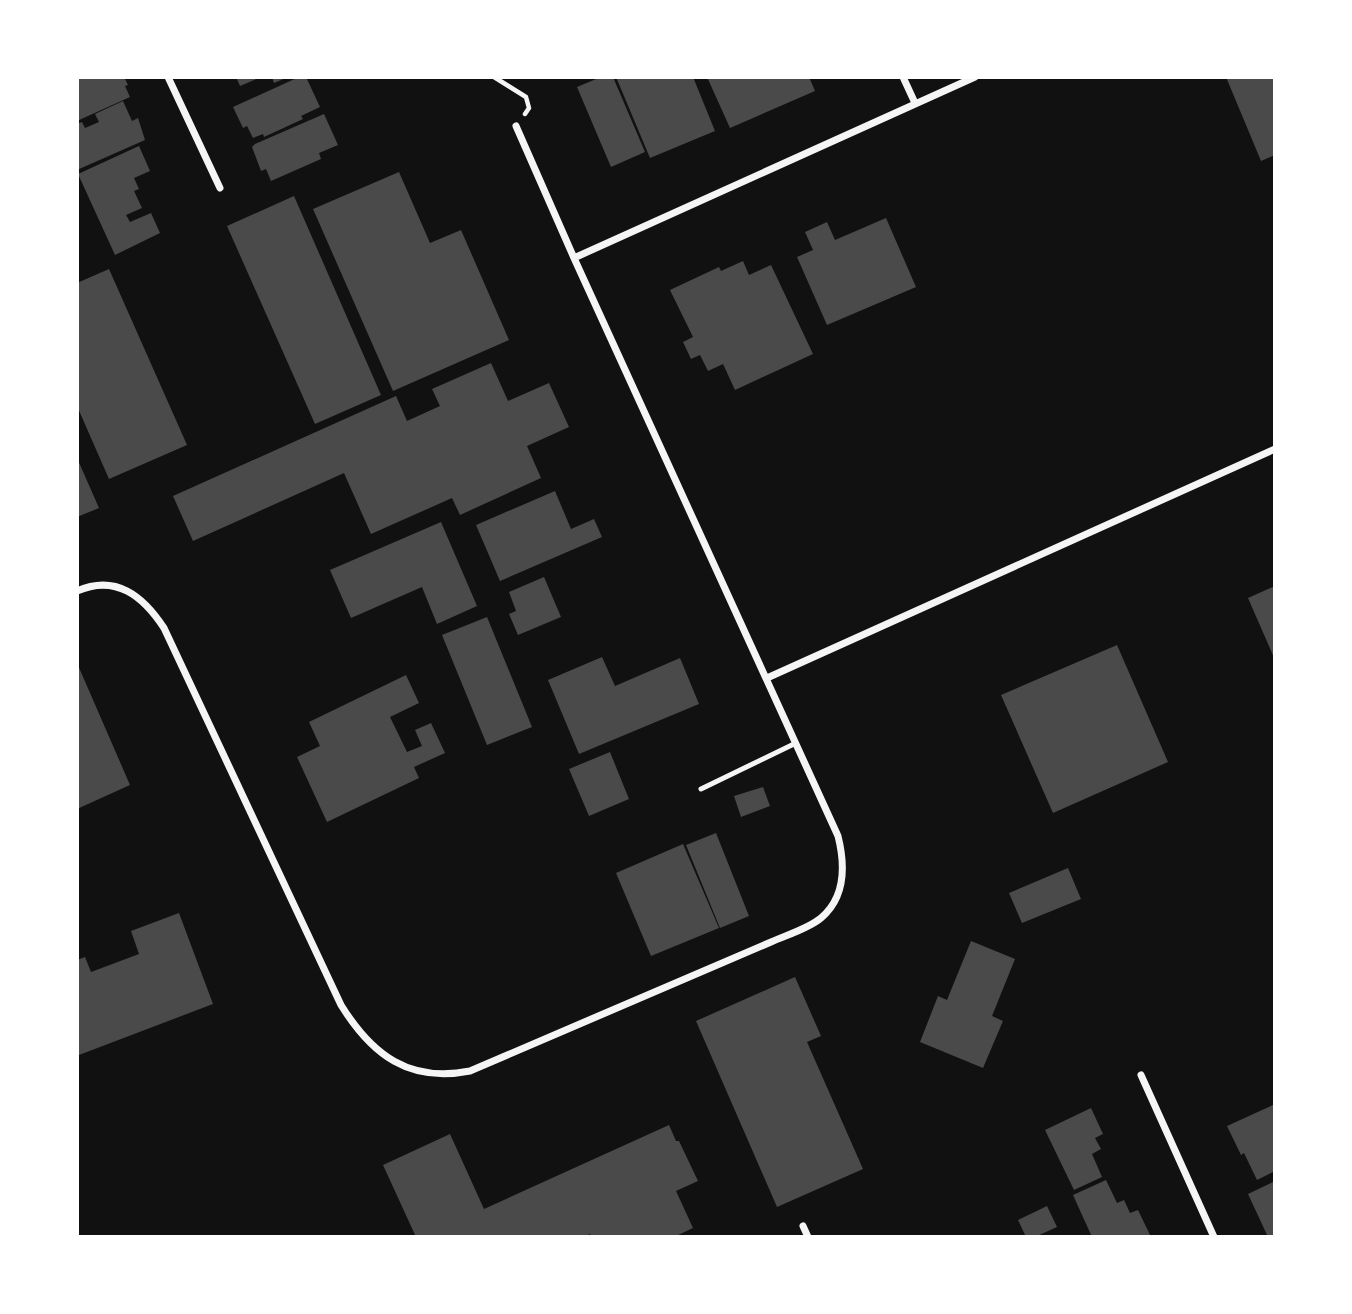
<svg xmlns="http://www.w3.org/2000/svg" width="1352" height="1314" font-family="Merriweather,serif">
	<style>
		.building { fill: #4a4a4a }
		.lines { fill: none; stroke-linecap: round; stroke-linejoin: round }
		.path { stroke: #f5f5f5; stroke-width: 4.5 }
		.service { stroke: #f5f5f5; stroke-width: 5 }
		.minor { stroke: #f5f5f5; stroke-width: 7 }
	</style>
	<rect width="100%" height="100%" fill="#111"/>
	<path class="building" d="M77,77H124L128,85L125,86L130,97L77,121Z
		M236,77H261L240,86Z
		M272,77H288L274,83Z
		M299,77H306L320,107L301,116L303,119L264,137L263,134L253,138L247,126L243,128L233,107Z
		M601,77H613L645,152L611,167L577,87Z
		M616,77H693L715,131L650,158Z
		M707,77H809L815,91L730,128Z
		M1226,77H1275V155L1261,161Z
		M123,101L132,121L138,118L145,140L77,170V124L82,122L85,128L99,122L95,114Z
		M324,114L338,145L319,153L321,159L271,181L266,169L261,171L252,147L255,144Z
		M139,146L150,171L134,178L139,189L134,191L142,208L126,215L130,222L151,213L160,233L115,255L78,174Z
		M399,172L430,243L461,230L509,340L393,391L313,209Z
		M294,196L381,395L315,424L227,226Z
		M886,218L916,287L827,325L797,257L813,250L805,232L827,222L835,240Z
		M743,261L749,275L771,265L813,354L735,390L723,364L708,371L700,355L691,359L683,342L693,337L670,290L719,267L721,271Z
		M109,269L187,445L109,479L77,406V283Z
		M491,363L508,401L549,383L569,427L527,446L541,478L460,515L452,498L371,534L344,473L193,541L173,496L396,396L407,421L440,406L432,389Z
		M77,458L99,508L77,517Z
		M555,491L571,529L594,519L602,537L500,581L476,525Z
		M441,522L477,606L437,624L422,587L351,618L330,570Z
		M544,577L561,617L518,635L509,614L516,611L509,592Z
		M1275,586V660L1248,598Z
		M487,617L532,727L487,745L442,635Z
		M1117,645L1168,762L1053,813L1001,695Z
		M602,657L615,686L680,658L699,704L579,754L548,680Z
		M77,663L130,785L77,809Z
		M406,675L419,703L390,717L407,752L422,746L415,730L431,723L445,753L414,767L419,778L327,822L297,757L320,746L309,722Z
		M610,752L629,799L589,816L569,769Z
		M763,787L770,806L741,817L734,796Z
		M716,833L749,916L720,928L686,845Z
		M683,844L719,928L651,956L616,873Z
		M1068,868L1081,899L1022,923L1009,893Z
		M179,913L213,1004L79,1055L77,960L85,957L91,972L139,954L131,931Z
		M971,941L1015,959L992,1016L1003,1021L983,1068L920,1042L938,996L947,1000Z
		M795,977L821,1036L807,1042L863,1169L777,1207L696,1021Z
		M1275,1104V1171L1257,1180L1244,1153L1241,1155L1227,1126Z
		M1091,1108L1103,1134L1095,1138L1101,1149L1092,1154L1102,1177L1074,1190L1045,1130Z
		M669,1125L676,1141H679L698,1181L676,1191L693,1228L674,1237H591L590,1234L584,1237H416L383,1165L450,1134L484,1209Z
		M1106,1180L1117,1203L1124,1200L1130,1213L1138,1210L1151,1237H1092L1073,1195Z
		M1275,1181V1237H1268L1248,1194Z
		M1047,1206L1057,1227L1035,1237H1026L1018,1220Z"/>
	<g class="lines">
		<path class="path" d="M494,77L526,97L529,108L525,114"/>
		<path class="service" d="M701,789L796,743"/>
		<path class="minor" d="M168,77L220,188
			M903,77L915,103
			M574,258L975,77
			M77,591C116,574 143,596 164,628L341,1005C372,1055 409,1083 470,1071L771,942C786,935 808,929 821,918C846,897 845,864 838,836L574,258L516,126
			M767,678L1275,449
			M1141,1075L1214,1237
			M803,1226L808,1237"/>
	</g>
	<rect width="1352" height="1314" fill="none" stroke="#ffffff" stroke-width="158"/>
</svg>
